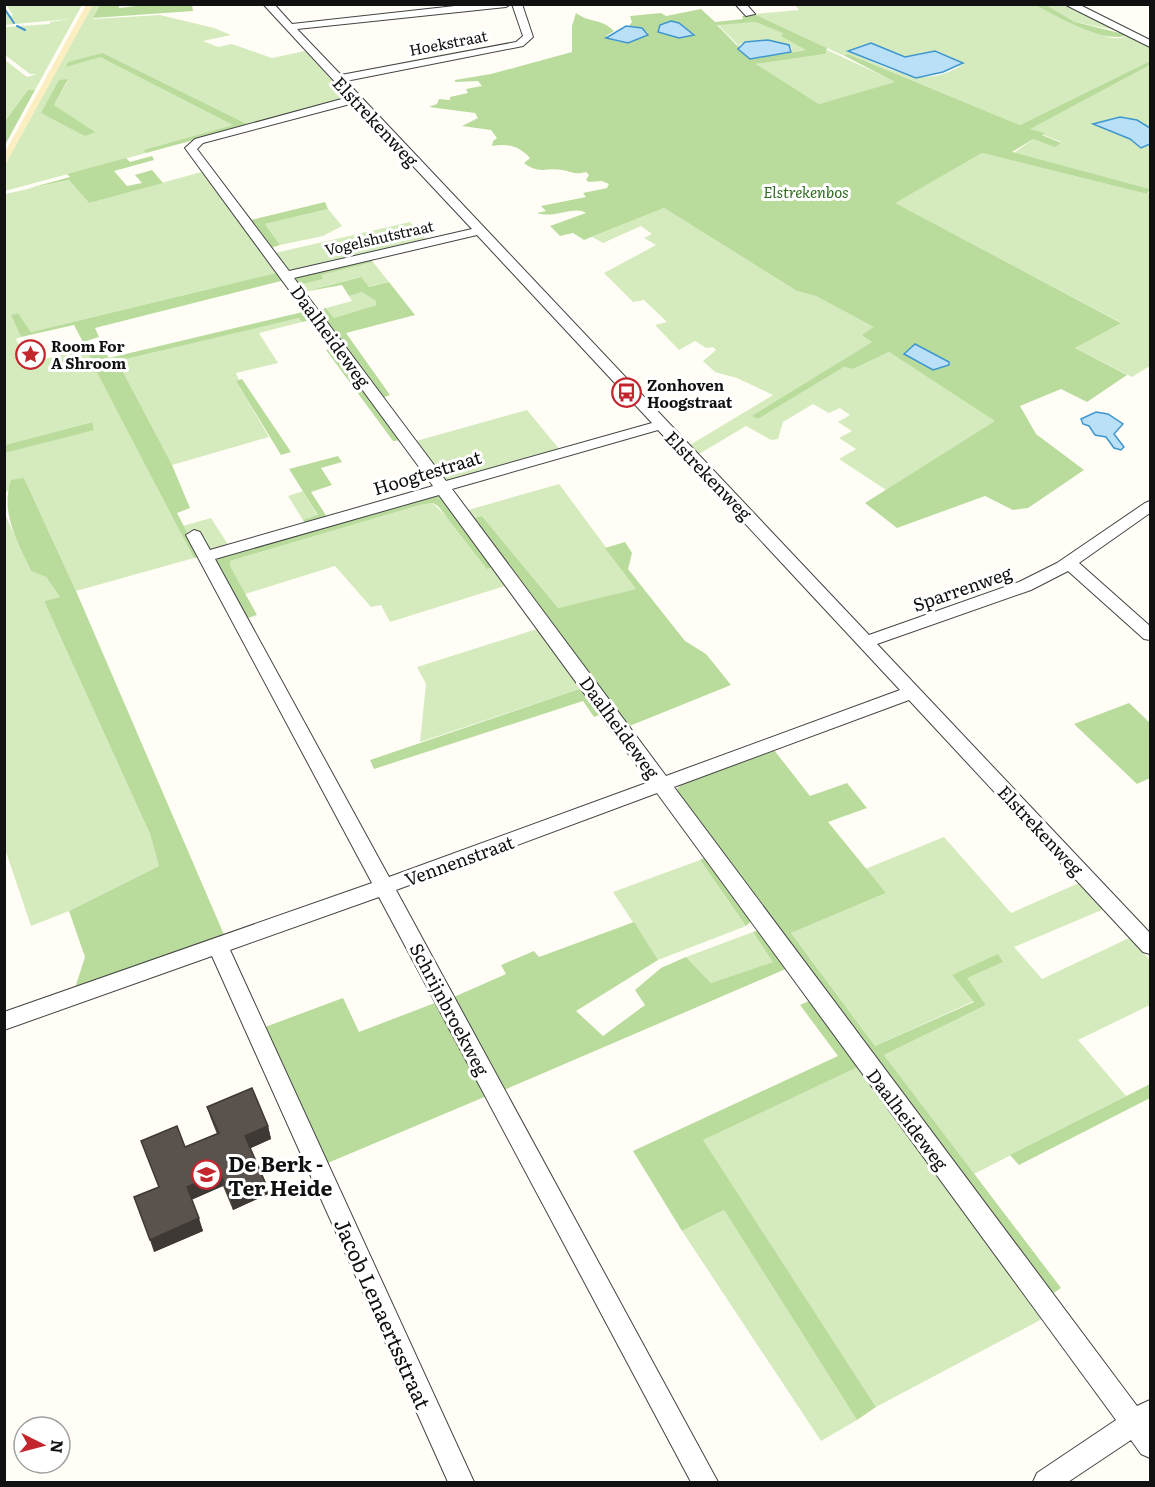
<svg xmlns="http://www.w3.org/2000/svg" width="1155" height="1487" font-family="Literata,serif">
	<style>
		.green { fill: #d5ebbd; fill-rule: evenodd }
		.forest { fill: #b9dc9c; fill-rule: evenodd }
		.sand { fill: #fbeec1 }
		.water { fill: #b9e0f7; stroke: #3f96cf; stroke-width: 1.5 }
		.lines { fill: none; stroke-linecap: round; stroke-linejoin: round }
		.stream { stroke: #3f96cf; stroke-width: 2 }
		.minor-casing { stroke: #444; stroke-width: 2 }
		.minor { fill: #fff; fill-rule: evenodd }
		.wall { fill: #4d4742 }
		.shaded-wall { fill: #3f3936 }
		.building { fill: #5a524d; stroke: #3f3936; stroke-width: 1.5 }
		.labels { text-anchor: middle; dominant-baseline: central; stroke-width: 6; stroke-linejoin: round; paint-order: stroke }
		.far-street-label { font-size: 15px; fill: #111; stroke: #fff }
		.far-park-label { font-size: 15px; font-style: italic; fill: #2f6b1f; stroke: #fff }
		.far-poi-label { font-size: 15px; font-weight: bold; fill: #111; stroke: #fff; text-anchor: start }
		.street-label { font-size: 18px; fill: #111; stroke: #fff }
		.near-poi-label { font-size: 21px; font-weight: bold; fill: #111; stroke: #fff; text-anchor: start }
		.near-street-label { font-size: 21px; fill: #111; stroke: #fff }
	</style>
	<rect width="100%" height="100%" fill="#fffdf5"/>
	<path class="green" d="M794,4L1036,5L1078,26L1112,38H1122L1128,35L1150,47V61L1020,125L848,54L842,55L754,14L799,10ZM871,43L905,57L935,51L963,64C923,92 887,67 848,51Z
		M6,5H82L35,90H28L5,121V60L27,77L37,74H30L5,55V27L50,24V22L69,19L5,25L4,10L9,16L13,15Z
		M92,5H100L93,19L160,15L214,28L231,35L203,41L218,47L232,44L272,58L305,51L348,98L249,125L103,53L100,57L234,125L143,150L146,153L5,191V165ZM68,80L54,105L94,132L41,113Z
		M1046,5H1063L1119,31L1075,22Z
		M755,22L784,33L807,50L791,52L792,48C774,38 759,38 740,44L738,49L737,44L717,24Z
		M825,49L896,82L819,104L756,64L825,54Z
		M1150,65V189L1014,153L1033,139L1054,146L1061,142L1029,129Z
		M982,153L1147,194L1150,192V366L1132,377L1075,348L1120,322L894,203Z
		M205,171L280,272L31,332L18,313L11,315L21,337L16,339L28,363L87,349L194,558L76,591L24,478L5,493V497V453L94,429L91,422L5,445V194L69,180L89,203Z
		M664,208L797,291L816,296L875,327L872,342L753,416L758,419L844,367L853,369L889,352L996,421L886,490L839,459L856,449L839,438L852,431L838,422L850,415L840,408L829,413L813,404L783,422L778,439L771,440L746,426L699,454L690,445L773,395L737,378L715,372L703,361L716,350L713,347L706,348L695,341L679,350L655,325L667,322L644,300L633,302L604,273L656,245L644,238L652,234L641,226L603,243L592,237Z
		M328,209L342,226L323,236L280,245L265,224Z
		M410,222L428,241L288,272L275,253Z
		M373,262L389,282L368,287L360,277L303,292L298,285L322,279L320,275Z
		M362,292L377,301L376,305L334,318L326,308L352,301L349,296Z
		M299,318L302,322L259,333L278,363L236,373L239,380L236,381L269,437L172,465L116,361Z
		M527,410L560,450L447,481L416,441Z
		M559,484L637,589L558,608L482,516L474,518L468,510Z
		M303,491L318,516L303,520L288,496Z
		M433,503L494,566L508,585L390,622L381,605L371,607L335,566L245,594L230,566V561L420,505Z
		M4,512L31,571L46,577L60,597L44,601L150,834L159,866L69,911L31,926L5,849Z
		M211,518L229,546L210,552L197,531L188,533L183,526Z
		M540,628L582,688L420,742L426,684L417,667Z
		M944,837L1011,913L1079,883L1104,909L1014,947L1042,979L1129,938L1150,960V1005L1078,1040L1126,1096L974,1174L884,1055L986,1005L966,978L1002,962L952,975L974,1001L875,1046L791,933L886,893L865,869Z
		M700,860L746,926L658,960L613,892Z
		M753,932L774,962L711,983L686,957Z
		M860,1066L1046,1317L876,1407L702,1140Z
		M724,1210L857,1420L821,1441L682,1231Z"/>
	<path class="forest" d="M145,5H192L193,11L93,18L100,5H119V8Z
		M1036,5H1046L1075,22L1128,35C1107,45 1055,16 1036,5Z
		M701,9L715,22L743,19L742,16L754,14L827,48L825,54L756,64L819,104L895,82L843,55L848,54L1020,125L1150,61V65L1030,129L1045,133L1042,135L1061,143L1055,147L1033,139L1012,152L1150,189L1147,194L982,153L895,203L1121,323L1075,348L1127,375L1087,402L1061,389L1020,406L1036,434L1084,470L1028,508L1013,510L985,496L897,528L865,503L995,421L889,352L853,369L844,367L758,419L752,416L872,342L862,335L874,327L816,296L797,291L664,208L584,240L573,233L560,236L550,226L586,213C574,205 555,219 537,213L546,211L541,206L586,197L583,193L607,188L609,184L602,181L589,182L586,180L589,175L586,172C575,175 573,172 562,170C546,167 540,175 524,163L530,158C519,146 508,143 492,146L493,141L497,138L491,130L462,126L478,118L475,113L429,107L437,104L439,99L450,100V97L468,93L466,89L482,86L478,81L455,82V80L491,74L572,52V26L576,13C589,23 601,18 614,31L606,36C620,46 635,43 648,33L642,28L629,26L632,22L630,16L661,13L666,16ZM755,22L783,33L781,36L806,50L750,59L717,25Z
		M103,53L249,125L146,153L143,150L233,125L100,57L66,67L68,62Z
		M68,79L54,105L95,132L85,136L41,113L59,80Z
		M28,90H35L5,145V121Z
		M152,156L154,160L114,171L127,186L142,183L135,175L152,170L163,183L89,203L69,180L26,189L70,177L67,174L126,158L130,162Z
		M325,202L328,209L265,224L280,245L271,248L251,220Z
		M370,259L373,262L321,275L323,279L298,285L294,280V278Z
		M280,272L285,280L95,328L99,337L83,342L74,325L21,337L11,315L18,313L31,332Z
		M361,277L369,287L389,282L415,315L346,333L390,395L382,398L317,310L326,308L334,318L376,305V301L362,292L349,296L342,285L303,292Z
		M307,311L314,319L302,322L299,318L117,361L172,465L190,508L177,513L200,557L194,558L90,359V354L104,351L109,358Z
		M335,348L402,440L393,441L326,350Z
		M242,379L291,452L281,455L236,381Z
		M92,422L94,430L5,453V445Z
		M338,456L342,462L321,468L332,485L311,492L327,517L305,523L303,520L318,515L289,469Z
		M24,478L76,591L225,937L74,991L85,957L69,911L159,866L150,834L44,601L60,597L46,577L31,571C17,540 0,513 11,480Z
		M435,495H441L494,566L487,569L438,506L433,503L420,505L230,561V566L257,615L245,619L215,561L220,557Z
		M482,516L558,608L636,589L605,548L625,542L632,553L628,569L685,641L706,654L731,685L627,727L474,518Z
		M582,688L602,714L594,717L583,701L374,769L370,760Z
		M1129,703L1150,723V778L1137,784L1074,724Z
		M774,750L810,796L847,783L867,808L828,822L886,893L791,933L875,1046L974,1002L952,975L998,954L1003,962L967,978L986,1005L884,1055L1061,1288L1048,1297L676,790L681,785Z
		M708,856L751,921L746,926L700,860Z
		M634,922L658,960L576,1011L603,1036L645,1005L635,990L661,968L686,957L711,983L773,962L753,932L760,930L788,968L504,1090L454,997L506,974L501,965L534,951L539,957Z
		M343,998L359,1032L440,1001L489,1095L323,1165L265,1027Z
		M811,1000L860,1066L703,1140L876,1407L857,1420L724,1210L682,1231L633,1151L838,1056L800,1005Z
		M1150,1084V1098L1019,1165L1010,1155Z"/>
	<path class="sand" d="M86,5H93L5,165V152Z"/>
	<path class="water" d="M671,21L679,23L694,35L679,38L658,32L660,25Z
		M626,26L642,28L648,35L628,43L606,38Z
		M768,40L789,45L791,52L750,59L738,49L745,42Z
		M871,43L905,57L935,51L963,63L943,72L916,78L848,51Z
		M1120,117L1137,120L1150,128V144L1141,148L1130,139L1093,124Z
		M915,344L949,362V365L933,370L904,354Z
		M1096,412L1108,414L1123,424L1114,434L1124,447L1121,450L1114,448L1106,437L1095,435L1089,426L1083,424L1081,419Z"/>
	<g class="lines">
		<path class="stream" d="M4,8L14,23
			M17,26L25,30"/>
		<defs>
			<path id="minor" d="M263,4H274L292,24L473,4H511L506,7L297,29L341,75L516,42L523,36L512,4H522L533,37L523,46L346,81L869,635L1019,582L1057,563L1145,503L1150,501V513L1079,563L1150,626V640L1144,639L1068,571L1031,590L877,644L1150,933V954L1143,952L909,700L674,787L1137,1406L1150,1400V1458L1141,1454L1131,1440L1068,1482H1033L1037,1473L1116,1420L657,793L396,890L718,1482H691L379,897L230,950L474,1482H448L212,956L4,1030V1012L372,883L186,535L194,530L200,532L210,550L433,486L185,148L195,139L349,97ZM354,103L472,229L289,271L197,149L203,143ZM477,235L652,423L446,481L294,278ZM658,430L900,690L666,776L452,489ZM439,495L649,782L389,877L215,559Z
				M735,4H746L755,14L746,16Z
				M1064,4H1078L1150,40V47Z"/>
		</defs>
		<use href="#minor" class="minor-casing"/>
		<use href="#minor" class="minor"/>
	</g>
	<path class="wall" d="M207,1107L268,1126L271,1139L250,1148L265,1182L268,1194L233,1210L223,1186L191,1200L203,1231L154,1252L159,1187L185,1147L217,1134L211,1119Z"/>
	<path class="shaded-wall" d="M268,1126L271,1139L249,1149L245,1136Z
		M220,1173L223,1186L191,1200L187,1187Z
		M265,1182L268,1194L233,1210L230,1197Z
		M199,1218L203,1231L154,1252L150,1240Z"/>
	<path class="building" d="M252,1088L268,1126L245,1136L265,1182L230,1197L220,1173L187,1187L199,1218L150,1240L134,1197L159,1187L141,1141L177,1126L185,1147L219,1133L207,1107Z"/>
	<defs>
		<symbol id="sight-ring" viewBox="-11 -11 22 22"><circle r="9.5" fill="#fff" stroke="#c4262e" stroke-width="1.5"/><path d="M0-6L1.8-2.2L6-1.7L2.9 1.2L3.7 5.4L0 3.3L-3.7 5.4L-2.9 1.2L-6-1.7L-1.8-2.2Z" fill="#c4262e"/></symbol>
		<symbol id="bus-ring" viewBox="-11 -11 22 22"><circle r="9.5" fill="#fff" stroke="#c4262e" stroke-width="1.5"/><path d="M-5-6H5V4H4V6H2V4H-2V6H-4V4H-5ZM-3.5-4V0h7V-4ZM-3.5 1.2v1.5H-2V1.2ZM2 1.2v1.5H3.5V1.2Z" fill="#c4262e"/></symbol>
		<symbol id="school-ring" viewBox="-11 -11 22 22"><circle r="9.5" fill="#fff" stroke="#c4262e" stroke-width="1.5"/><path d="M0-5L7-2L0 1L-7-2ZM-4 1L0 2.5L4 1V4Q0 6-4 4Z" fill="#c4262e"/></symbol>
	</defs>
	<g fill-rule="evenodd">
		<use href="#sight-ring" x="14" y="338" width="33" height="33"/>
		<use href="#bus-ring" x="610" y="376" width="33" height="33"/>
		<use href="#school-ring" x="190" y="1158" width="33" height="33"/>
	</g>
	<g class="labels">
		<g class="far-street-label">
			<text transform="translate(448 42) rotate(-11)">Hoekstraat</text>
			<text transform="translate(379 237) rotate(-13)">Vogelshutstraat</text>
		</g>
		<g class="far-park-label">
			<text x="806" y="191">Elstrekenbos</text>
		</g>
		<g class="far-poi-label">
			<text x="51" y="345">Room For<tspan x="51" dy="17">A Shroom</tspan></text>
			<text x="647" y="384">Zonhoven<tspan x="647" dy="17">Hoogstraat</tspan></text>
		</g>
		<g class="street-label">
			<text transform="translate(376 121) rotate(47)">Elstrekenweg</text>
			<text transform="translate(331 336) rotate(54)">Daalheideweg</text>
			<text transform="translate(427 472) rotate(-17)">Hoogtestraat</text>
			<text transform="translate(709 475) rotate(46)">Elstrekenweg</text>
			<text transform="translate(962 588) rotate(-19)">Sparrenweg</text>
			<text transform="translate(620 727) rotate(54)">Daalheideweg</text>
			<text transform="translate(1041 830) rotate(47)">Elstrekenweg</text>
			<text transform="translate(459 860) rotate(-20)">Vennenstraat</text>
			<text transform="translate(450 1009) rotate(62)">Schrijnbroekweg</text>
			<text transform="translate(908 1119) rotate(53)">Daalheideweg</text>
		</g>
		<g class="near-poi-label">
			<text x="228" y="1162">De Berk -<tspan x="228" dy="24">Ter Heide</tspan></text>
		</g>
		<g class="near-street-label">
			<text transform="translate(384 1313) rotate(66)">Jacob Lenaertsstraat</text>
		</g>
	</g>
	<rect width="1155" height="1487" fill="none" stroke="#111111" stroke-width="12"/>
	<g transform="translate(42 1445) rotate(96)"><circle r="28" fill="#ffffff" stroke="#a0a0a0" stroke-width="1.5"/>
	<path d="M0-4.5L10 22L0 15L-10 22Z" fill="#c4262e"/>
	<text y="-9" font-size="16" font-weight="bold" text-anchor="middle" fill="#111111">N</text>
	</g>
</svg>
